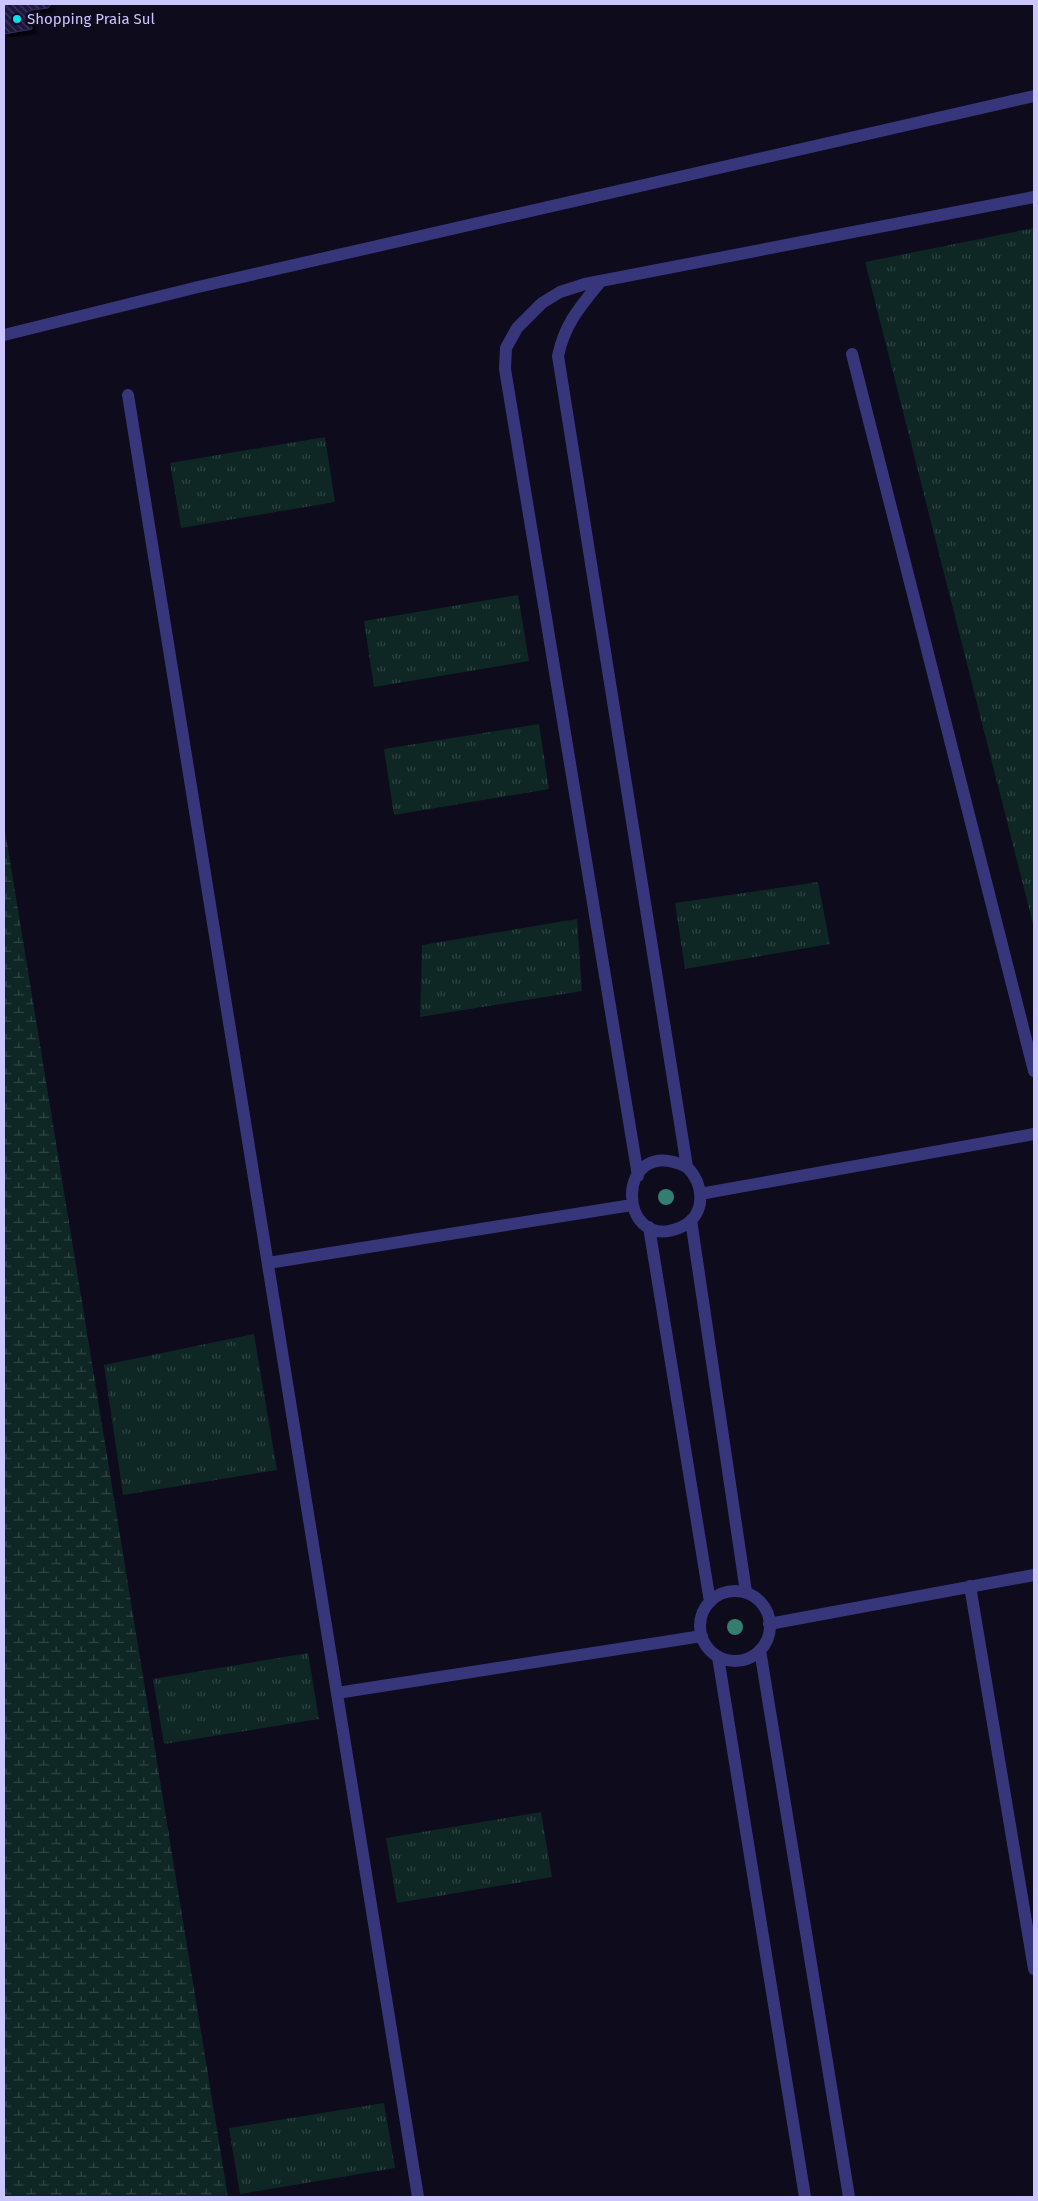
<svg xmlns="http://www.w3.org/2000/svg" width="1038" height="2201" font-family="'Fira Sans',sans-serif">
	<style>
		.grass { fill: url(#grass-tufts) }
		.wetland { fill: url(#wetland-marsh) }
		.building { fill: url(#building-back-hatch); stroke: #342969; filter: url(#shadow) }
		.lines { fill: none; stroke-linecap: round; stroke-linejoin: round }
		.minor { stroke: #37367b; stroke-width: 12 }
		.tree { fill: #347e71 }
		.poi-dot { fill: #00dff0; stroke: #0d0b1c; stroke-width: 2 }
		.labels { text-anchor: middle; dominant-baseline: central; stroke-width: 5; stroke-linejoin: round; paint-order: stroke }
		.poi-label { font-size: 15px; fill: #cbc6ff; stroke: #0d0b1c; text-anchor: start }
	</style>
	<defs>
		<pattern id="grass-tufts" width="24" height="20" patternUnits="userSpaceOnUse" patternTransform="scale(1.25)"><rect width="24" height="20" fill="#0e2624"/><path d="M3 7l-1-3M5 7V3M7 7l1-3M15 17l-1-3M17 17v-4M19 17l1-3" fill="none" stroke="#304445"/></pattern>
		<pattern id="wetland-marsh" width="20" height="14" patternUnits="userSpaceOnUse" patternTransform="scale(1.25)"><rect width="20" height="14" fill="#0e2624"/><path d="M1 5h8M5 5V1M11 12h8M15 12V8" fill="none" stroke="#304445"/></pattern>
		<pattern id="building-back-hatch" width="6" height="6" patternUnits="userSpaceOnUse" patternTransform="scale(1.25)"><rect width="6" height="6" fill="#1e173d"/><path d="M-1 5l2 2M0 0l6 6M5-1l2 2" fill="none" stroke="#3d375a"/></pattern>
		<filter id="shadow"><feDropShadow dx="4.5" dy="4.5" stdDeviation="1" flood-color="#0009"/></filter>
	</defs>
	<rect width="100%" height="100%" fill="#0d0b1c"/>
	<path class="grass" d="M1034,228V928L865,262Z
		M325,437L335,502L181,528L170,463Z
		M518,595L529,661L374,687L364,621Z
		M539,724L549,789L394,815L384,749Z
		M818,882L830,944L685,969L675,903Z
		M577,919L582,991L420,1017L422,945Z
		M254,1334L277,1470L123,1495L104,1365Z
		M308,1653L319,1719L164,1744L153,1679Z
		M541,1812L552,1877L397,1903L386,1838Z
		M384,2103L395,2168L240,2194L229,2128Z"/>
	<path class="wetland" d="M4,824L228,2197H4Z"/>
	<path class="building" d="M4,4H51L48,8L30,10L32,29L4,34Z"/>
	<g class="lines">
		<path class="minor" d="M601,281C580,307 565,323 558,356L687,1167C705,1185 707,1217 679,1228C616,1253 614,1132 687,1167
			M4,335L198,287L1034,96
			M852,354L1034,1071
			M128,395L418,2197
			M638,1176L505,369L506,348L517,328L542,303L560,292L585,284L1034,197
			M700,1194L1034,1134
			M691,1220L746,1592
			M649,1227L710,1602
			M268,1263L632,1205
			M970,1586L1034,1969
			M700 1626a35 35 0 1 1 70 0a35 35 0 1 1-70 0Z
			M769,1624L1034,1575
			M760,1650L849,2197
			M718,1657L805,2197
			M337,1693L702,1636"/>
	</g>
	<g class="tree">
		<circle cx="666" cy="1197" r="8"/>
		<circle cx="735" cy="1627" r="8"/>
	</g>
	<circle class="poi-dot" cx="17" cy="19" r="5"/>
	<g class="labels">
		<g class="poi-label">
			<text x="27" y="19">Shopping Praia Sul</text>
		</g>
	</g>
	<rect width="1038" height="2201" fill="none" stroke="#cbc6ff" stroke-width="10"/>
</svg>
